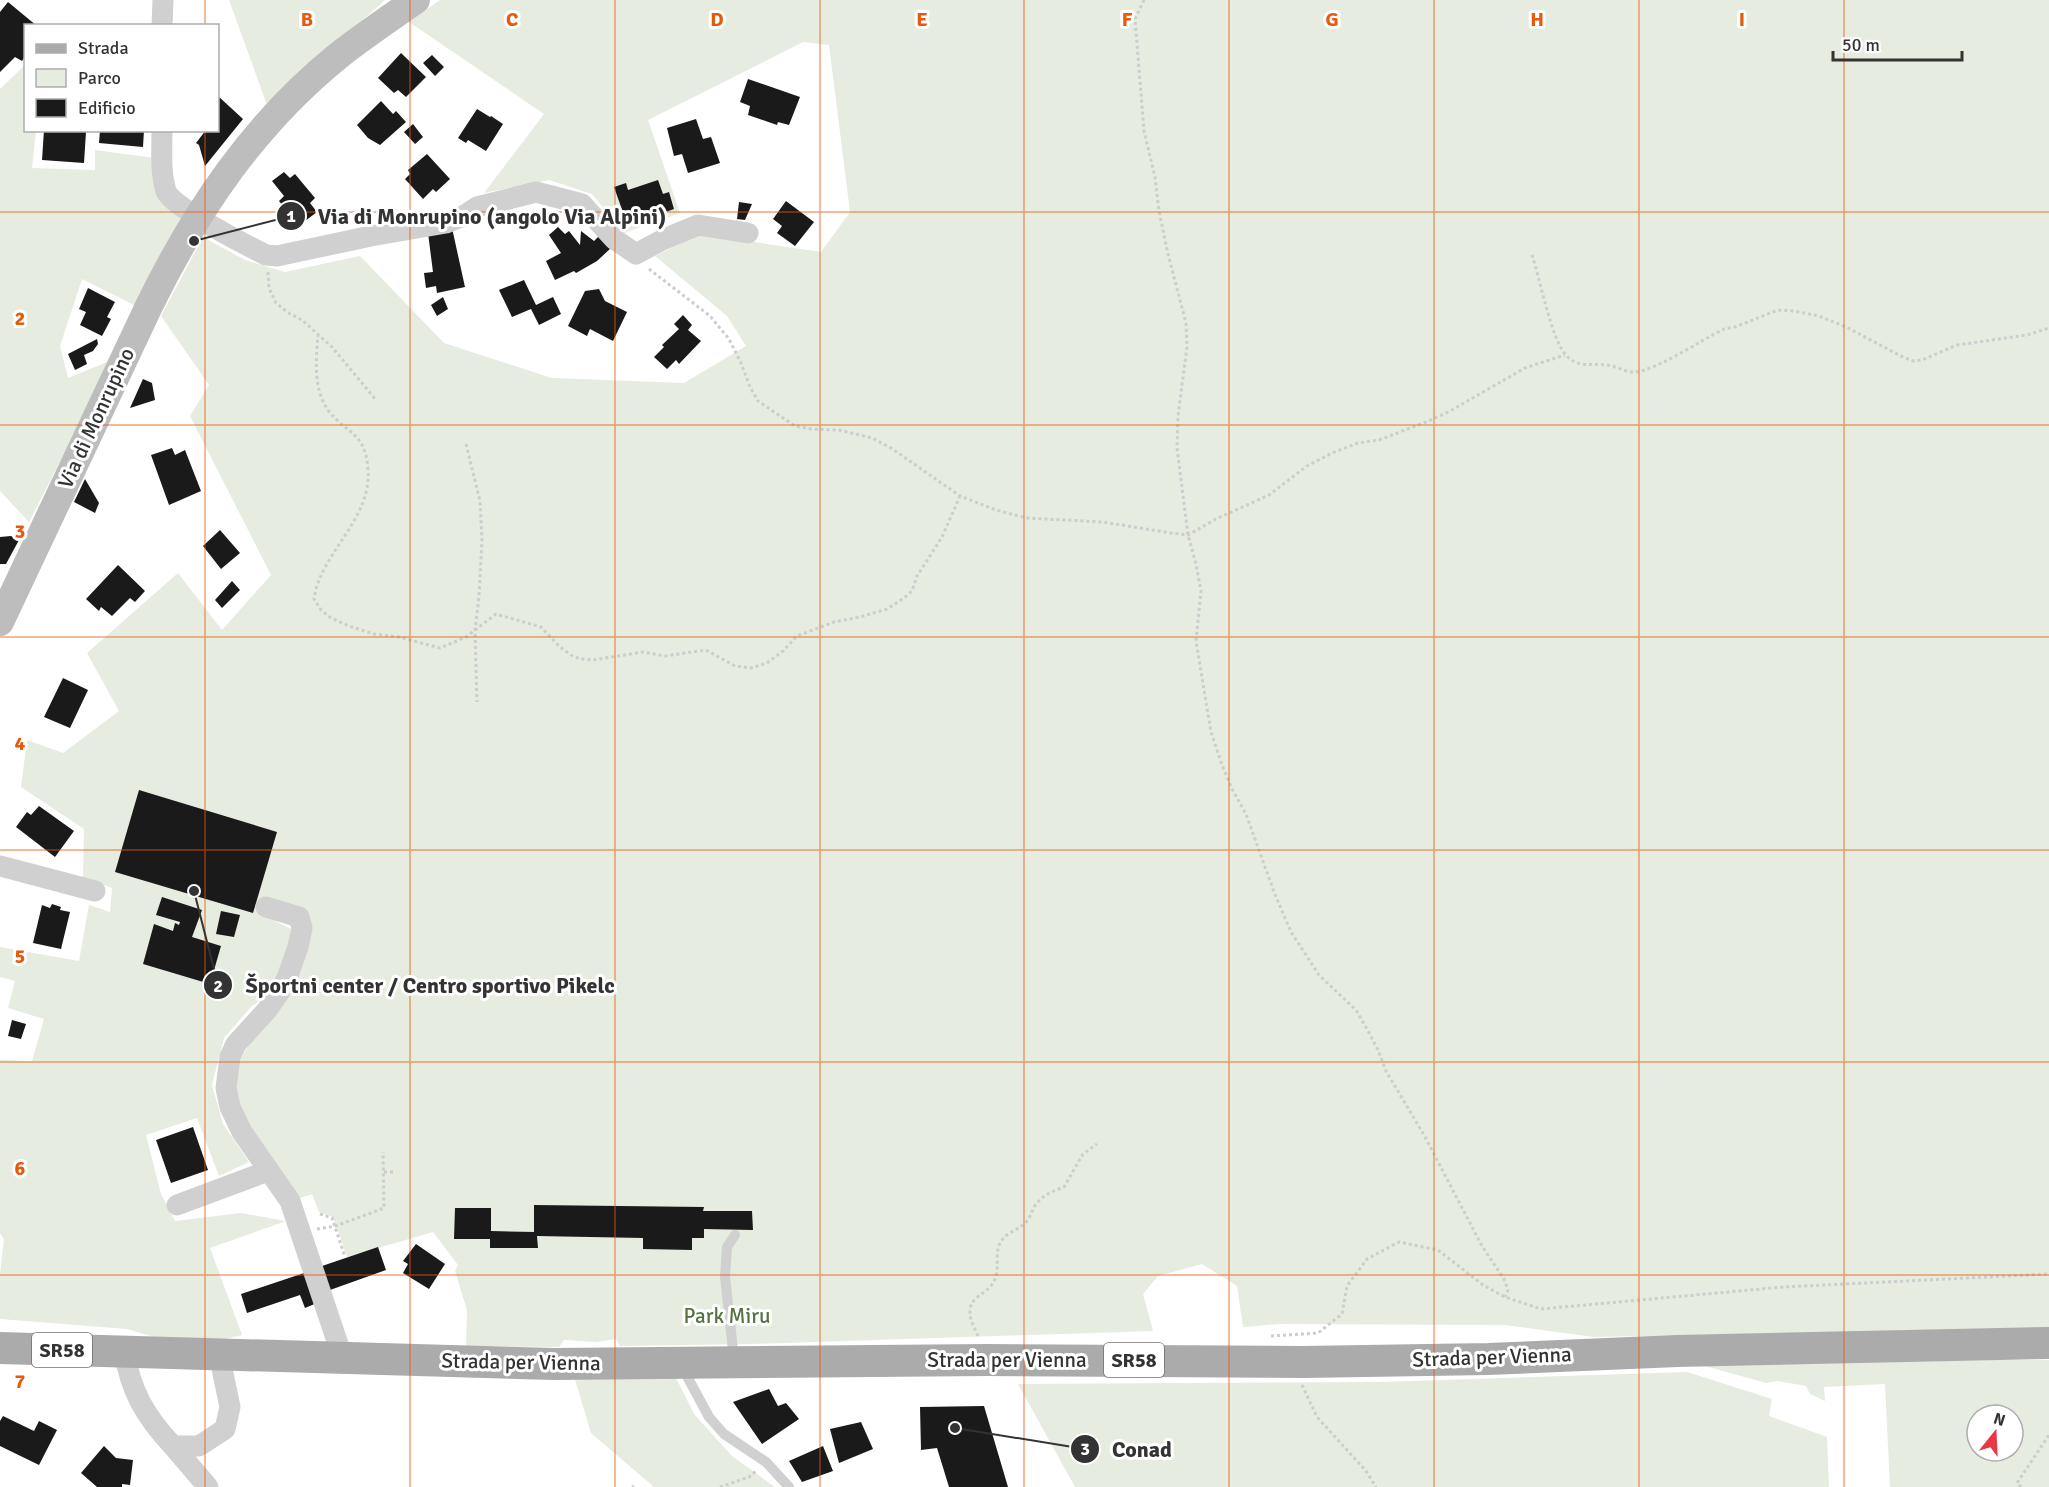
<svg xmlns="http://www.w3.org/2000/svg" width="2049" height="1487" font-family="Signika,sans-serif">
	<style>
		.green { fill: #e6ecdf; fill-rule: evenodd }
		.building { fill: #1a1a1a }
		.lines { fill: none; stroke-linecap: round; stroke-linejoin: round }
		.path { stroke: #cdcdcd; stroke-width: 3; stroke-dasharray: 3 3; stroke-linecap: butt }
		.lane { stroke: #d0d0d0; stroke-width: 10 }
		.street { stroke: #d0d0d0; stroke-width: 21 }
		.secondary { stroke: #bdbdbd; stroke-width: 28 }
		.primary { stroke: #ababab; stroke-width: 32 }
		.grid { fill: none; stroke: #e8590c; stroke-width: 1.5; stroke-opacity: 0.55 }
		.labels { text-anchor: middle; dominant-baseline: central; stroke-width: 6; stroke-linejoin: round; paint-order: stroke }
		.shield { fill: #fff; stroke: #707070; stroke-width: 1.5 }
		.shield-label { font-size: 20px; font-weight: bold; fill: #333 }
		.street-label { font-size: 21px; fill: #333; stroke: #fff }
		.park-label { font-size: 21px; fill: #56703f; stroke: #fff }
		.grid-label { font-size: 20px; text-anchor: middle; font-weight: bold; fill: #e8590c; stroke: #fff; stroke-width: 6; stroke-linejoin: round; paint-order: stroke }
		.leader { fill: none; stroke: #333; stroke-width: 2 }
		.callout-dot { fill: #333; stroke: #fff; stroke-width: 2 }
		.mark-label { font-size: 18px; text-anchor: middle; font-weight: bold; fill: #fff }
		.callout-label { font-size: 22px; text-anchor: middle; font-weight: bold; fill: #333; stroke: #fff; stroke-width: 6; stroke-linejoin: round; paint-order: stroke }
	</style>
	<rect width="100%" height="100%" fill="#fff"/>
	<path class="green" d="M229,0H385L267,105Z
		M440,0H2049V1328L1593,1337L1505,1325L1279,1324L1243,1327L1237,1286L1202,1264L1158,1276L1143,1294L1153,1331L751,1344L620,1346L616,1339L597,1342L564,1340L559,1347L466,1346L467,1310L455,1271L458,1265L433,1232L347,1257L333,1217L319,1212L312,1194L297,1199C277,1168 251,1137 238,1101C222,1055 273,1025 291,990C299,972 303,951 309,933L261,914L291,929L287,959L272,992L251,1007L224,1038L212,1085L223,1124L249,1162L219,1176L197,1118L146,1135L161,1194L175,1221L241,1213L286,1221L210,1248L242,1335L212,1342L164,1340L127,1329L0,1319V1274L4,1239L0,1233V1060L32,1061L44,1019L8,1008L15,981L0,977V947L79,961L89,905L110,912L112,888L83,878L84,829L21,787L27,740L63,753L119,711L87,653L178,573L222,630L271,575L190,416L209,385L161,316L203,237L245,260L285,272L360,256L444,343L552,378L684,383L746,346L727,316L655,256L700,234L821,252L850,212L829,45L803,42L648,120L680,213L624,233L592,194L549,180L484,193L544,114L409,22Z
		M23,67L26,68V130L36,131L32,168L95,170V150L155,158L160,200L181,220L138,307L82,279L60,346L68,378L112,360L29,522L0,491V89Z
		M1708,1359L2049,1360V1487H1890L1885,1384L1824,1387L1825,1401L1810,1394L1806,1386L1778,1381L1766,1383L1705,1366ZM1977,1415H2013V1451H1977Z
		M1687,1372L1772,1399L1769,1416L1827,1437L1829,1487H1075L1018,1384L1381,1382Z
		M574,1376L676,1378L694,1414L732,1456L775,1487H654L591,1433Z"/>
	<path class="building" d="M8,2L37,26H26V58H24L22,61L15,57L0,72V12Z
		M401,53L426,77L406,97L398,90L394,93L378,78Z
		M432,55L444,67L435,76L423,63Z
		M748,79L800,97L789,125L778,122L777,125L748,115L750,106L740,102Z
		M218,96L243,119L205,166L199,145L196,143L206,130H218Z
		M381,101L393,114L396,111L406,122L380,145L368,138L357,125Z
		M477,109L490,117L491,116L503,124L486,151L468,140L466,143L458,138Z
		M696,119L703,139L711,137L720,163L688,173L682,154L674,156L667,128Z
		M413,124L423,137L415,144L404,132Z
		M44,130L86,132L84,163L42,160Z
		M100,130H144L143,147L99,143Z
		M427,154L450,179L436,192L433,189L423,199L405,179L410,174L408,170Z
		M284,172L290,178L295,174L315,198L310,203L317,212L305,221L292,206L286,210L279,201L284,196L272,181Z
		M658,180L663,194L669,192L674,209L649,218L647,211L625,218L614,187L626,183L628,190Z
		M786,201L814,222L795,246L777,233L782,226L773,219Z
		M739,202L752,204L745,220L737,219Z
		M558,227L565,234L569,231L580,245L581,231L594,241L599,236L611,248L597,261L576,273L574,271L555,280L546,261L561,253L549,235Z
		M452,228L465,287L437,293L436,286L426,288L424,273L433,272L428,233Z
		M524,280L536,305L553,297L561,314L539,325L531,309L512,317L499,290Z
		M88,288L115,302L107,317L111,319L102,336L80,325L86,312L79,309Z
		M599,289L605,301L627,312L613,341L590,329L587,336L568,326L585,291Z
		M443,297L448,309L437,316L431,305Z
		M683,315L692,325L688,330L701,341L679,364L676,360L667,369L654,357L664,347L662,345L679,329L674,324Z
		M97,339L98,344L93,351L84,355L87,364L75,370L68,354Z
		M143,379L152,383L155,400L130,408Z
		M172,448L175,455L185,450L201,491L169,505L151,455Z
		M85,479L99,503L95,513L74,502Z
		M220,530L240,553L221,569L203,546Z
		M11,536L19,540L6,564H0V537Z
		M118,565L145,591L135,602L130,598L112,616L101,607L99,611L86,599Z
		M232,581L240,590L222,608L215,600Z
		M63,678L88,690L70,728L44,717Z
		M139,790L277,832L253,913L115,872Z
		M39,806L74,831L55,857L16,827L27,812L31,815Z
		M162,897L202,910L192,937L221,946L210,984L143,964L154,924L173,931L175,923L179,925L180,922L156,915Z
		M52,904L61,907L60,910L70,912L61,949L33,943L42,905L50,908Z
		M221,911L240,915L234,937L216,934Z
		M12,1020L26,1024L21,1039L8,1036Z
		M193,1127L208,1170L171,1183L156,1140Z
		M534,1205L704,1207L703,1211H752L753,1230L704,1229V1238H692V1250L643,1249V1238L537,1236L538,1248H490V1239H454L455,1208H491V1231L534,1232Z
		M416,1244L445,1264L429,1289L403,1273L408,1264L403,1261Z
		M378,1247L386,1270L330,1290L322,1266Z
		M307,1272L317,1303L305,1308L300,1295L247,1313L241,1294Z
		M769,1389L778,1406L786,1403L799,1419L762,1444L733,1402Z
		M984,1406L1008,1487H949L937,1448L921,1450L920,1407Z
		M3,1416L34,1431L39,1421L57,1430L39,1465L0,1446V1421Z
		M861,1422L873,1449L839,1463L830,1429Z
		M104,1446L116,1458L133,1460L130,1485L122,1484V1487H97L81,1473Z
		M823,1446L833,1471L802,1482L789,1461Z"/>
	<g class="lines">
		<path class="path" d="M1144,0L1135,19L1144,131L1155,177L1159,211L1168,254L1186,323L1187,347L1178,416L1177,448L1188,535L1196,564L1201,591L1196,641L1211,732L1222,765L1232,789L1246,814L1274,892L1291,932L1319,975L1356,1010L1367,1029L1378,1050L1386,1071L1424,1135L1482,1246L1504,1279L1508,1290L1505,1297
			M1532,255C1540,279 1551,337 1565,354C1577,369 1592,363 1607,365C1616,366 1624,372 1634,372C1656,371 1701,340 1724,329L1735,327L1778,310L1794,311L1819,316L1846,327L1901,356L1913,361L1922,360L1957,345L2027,335L2049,328
			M649,269L710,316L729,339L741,363L750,387L758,401L795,426L811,429L839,430L872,438L891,448L960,496L996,510L1026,518L1103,522L1171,533L1188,535L1216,519L1269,495L1307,466L1332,453L1358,443L1379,440L1426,422L1450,411L1525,368L1565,355
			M268,272L269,288L276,303L287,312L302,320L332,347L376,400
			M318,334C316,358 313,389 328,410C347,435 365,431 368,469C372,520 320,553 314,599L321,610L331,618L349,626L374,634L399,637L440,648L466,637L496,614L541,627L560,647L571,655L580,659L593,660L643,652L665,656L706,650L735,666L751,668L767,663L783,651L797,636L834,622L860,617L887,609L904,598L912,591L917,576L942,537L960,496
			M466,444L480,501L482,540L479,596L475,631L477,702
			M384,1172H393
			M320,1214L332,1218L345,1257
			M317,1229L336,1226L384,1208L383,1152
			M978,1336C975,1328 969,1320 970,1310C971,1296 987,1294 993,1283C1001,1270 994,1256 1000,1243C1006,1232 1017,1231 1025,1223C1030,1219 1031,1213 1034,1207C1041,1196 1052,1191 1064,1187L1083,1154L1097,1144
			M1271,1336L1318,1333L1342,1314L1347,1286L1367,1259L1399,1242L1438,1250L1483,1285L1505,1297L1541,1309L1783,1287L2049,1274
			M1302,1385L1317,1417L1366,1471L1376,1487
			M632,1487L634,1486
			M720,1487L749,1477L756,1471
			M2021,1487L2017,1483L2049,1435"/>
		<path class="lane" d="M734,1359L725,1277L727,1247L735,1235
			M682,1367L709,1417L724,1434L766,1462L789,1487"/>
		<path class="street" d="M162,26L163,0
			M162,130C162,149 160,172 166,191C170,206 248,246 266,255L277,256L371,236L446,223L463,216L477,207L536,192L582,204L614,239L636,254L662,240L698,225L748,233
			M0,866L95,891
			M266,907L299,917L302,928L298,947L287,978L279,993L267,1010L236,1044L230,1057L226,1088L230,1107L242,1132L290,1201L343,1359
			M177,1205L268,1171
			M124,1351C131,1392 145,1416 173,1446H199L225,1429L230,1407L219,1354
			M173,1446L208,1487"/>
		<path class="secondary" d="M0,622L149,306C196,210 254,124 338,56C363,36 390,18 416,0"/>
		<path class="primary" d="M0,1348L554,1364L987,1360L1303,1362L1488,1359L1677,1351L2049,1343"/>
	</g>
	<path class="grid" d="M205,0V26M410,0V1487M615,0V1487M820,0V1487M1024,0V1487M1229,0V1487M1434,0V1487M1639,0V1487M1844,0V1487M205,130V1487M0,212H2049M0,425H2049M0,637H2049M0,850H2049M0,1062H2049M0,1275H2049"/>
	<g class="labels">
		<g class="shield">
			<rect x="32" y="1333" width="60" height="34" rx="4.5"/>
			<rect x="1104" y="1343" width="60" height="34" rx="4.5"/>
		</g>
		<g class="shield-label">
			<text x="62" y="1350">SR58</text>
			<text x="1134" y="1360">SR58</text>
		</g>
		<g class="street-label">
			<text transform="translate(96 418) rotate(-65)">Via di Monrupino</text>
			<text transform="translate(1492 1357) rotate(-2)">Strada per Vienna</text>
			<text x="1007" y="1360">Strada per Vienna</text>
			<text transform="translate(521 1362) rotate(1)">Strada per Vienna</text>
		</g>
		<g class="park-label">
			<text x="727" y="1316">Park Miru</text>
		</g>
	</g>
	<g class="grid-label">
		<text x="307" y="26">B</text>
		<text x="512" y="26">C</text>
		<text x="717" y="26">D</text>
		<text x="922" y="26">E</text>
		<text x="1127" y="26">F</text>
		<text x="1332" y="26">G</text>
		<text x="1537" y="26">H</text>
		<text x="1742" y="26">I</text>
		<text x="20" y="325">2</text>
		<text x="20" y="538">3</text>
		<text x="20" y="750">4</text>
		<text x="20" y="963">5</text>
		<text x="20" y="1175">6</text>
		<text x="20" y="1388">7</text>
	</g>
	<path class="leader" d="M194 241L291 216M194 891L218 985M955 1428L1085 1449"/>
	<g class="callout-dot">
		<circle cx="194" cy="241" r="6"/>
		<circle cx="194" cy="891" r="6"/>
		<circle cx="955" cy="1428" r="6"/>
		<circle cx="291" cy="216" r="15"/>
		<circle cx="218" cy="985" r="15"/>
		<circle cx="1085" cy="1449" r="15"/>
	</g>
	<g class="mark-label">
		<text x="291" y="222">1</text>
		<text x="218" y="992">2</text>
		<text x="1085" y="1455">3</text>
	</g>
	<g class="callout-label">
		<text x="492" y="224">Via di Monrupino (angolo Via Alpini)</text>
		<text x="430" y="993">Športni center / Centro sportivo Pikelc</text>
		<text x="1142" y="1457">Conad</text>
	</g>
	<rect x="24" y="24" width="195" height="108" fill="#ffffff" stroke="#adadad" stroke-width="1.5"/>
	<rect x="36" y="44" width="30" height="9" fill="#ababab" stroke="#adadad" stroke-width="1.5"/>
	<text x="78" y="54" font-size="18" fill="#333333">Strada</text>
	<rect x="36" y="69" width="30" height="18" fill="#e6ecdf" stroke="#adadad" stroke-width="1.5"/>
	<text x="78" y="84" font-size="18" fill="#333333">Parco</text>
	<rect x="36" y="99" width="30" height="18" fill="#1a1a1a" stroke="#adadad" stroke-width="1.5"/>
	<text x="78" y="114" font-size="18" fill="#333333">Edificio</text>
	<g transform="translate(1995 1433) rotate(18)"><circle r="28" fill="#ffffff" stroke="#adadad" stroke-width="1.5"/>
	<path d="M0-4.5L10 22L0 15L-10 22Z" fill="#e63946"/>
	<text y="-9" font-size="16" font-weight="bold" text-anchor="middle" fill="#333333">N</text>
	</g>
	<path d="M1833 51v9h129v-9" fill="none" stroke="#333333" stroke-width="3"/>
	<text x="1842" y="51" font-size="18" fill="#333333" stroke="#ffffff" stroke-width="4.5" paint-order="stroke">50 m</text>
</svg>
